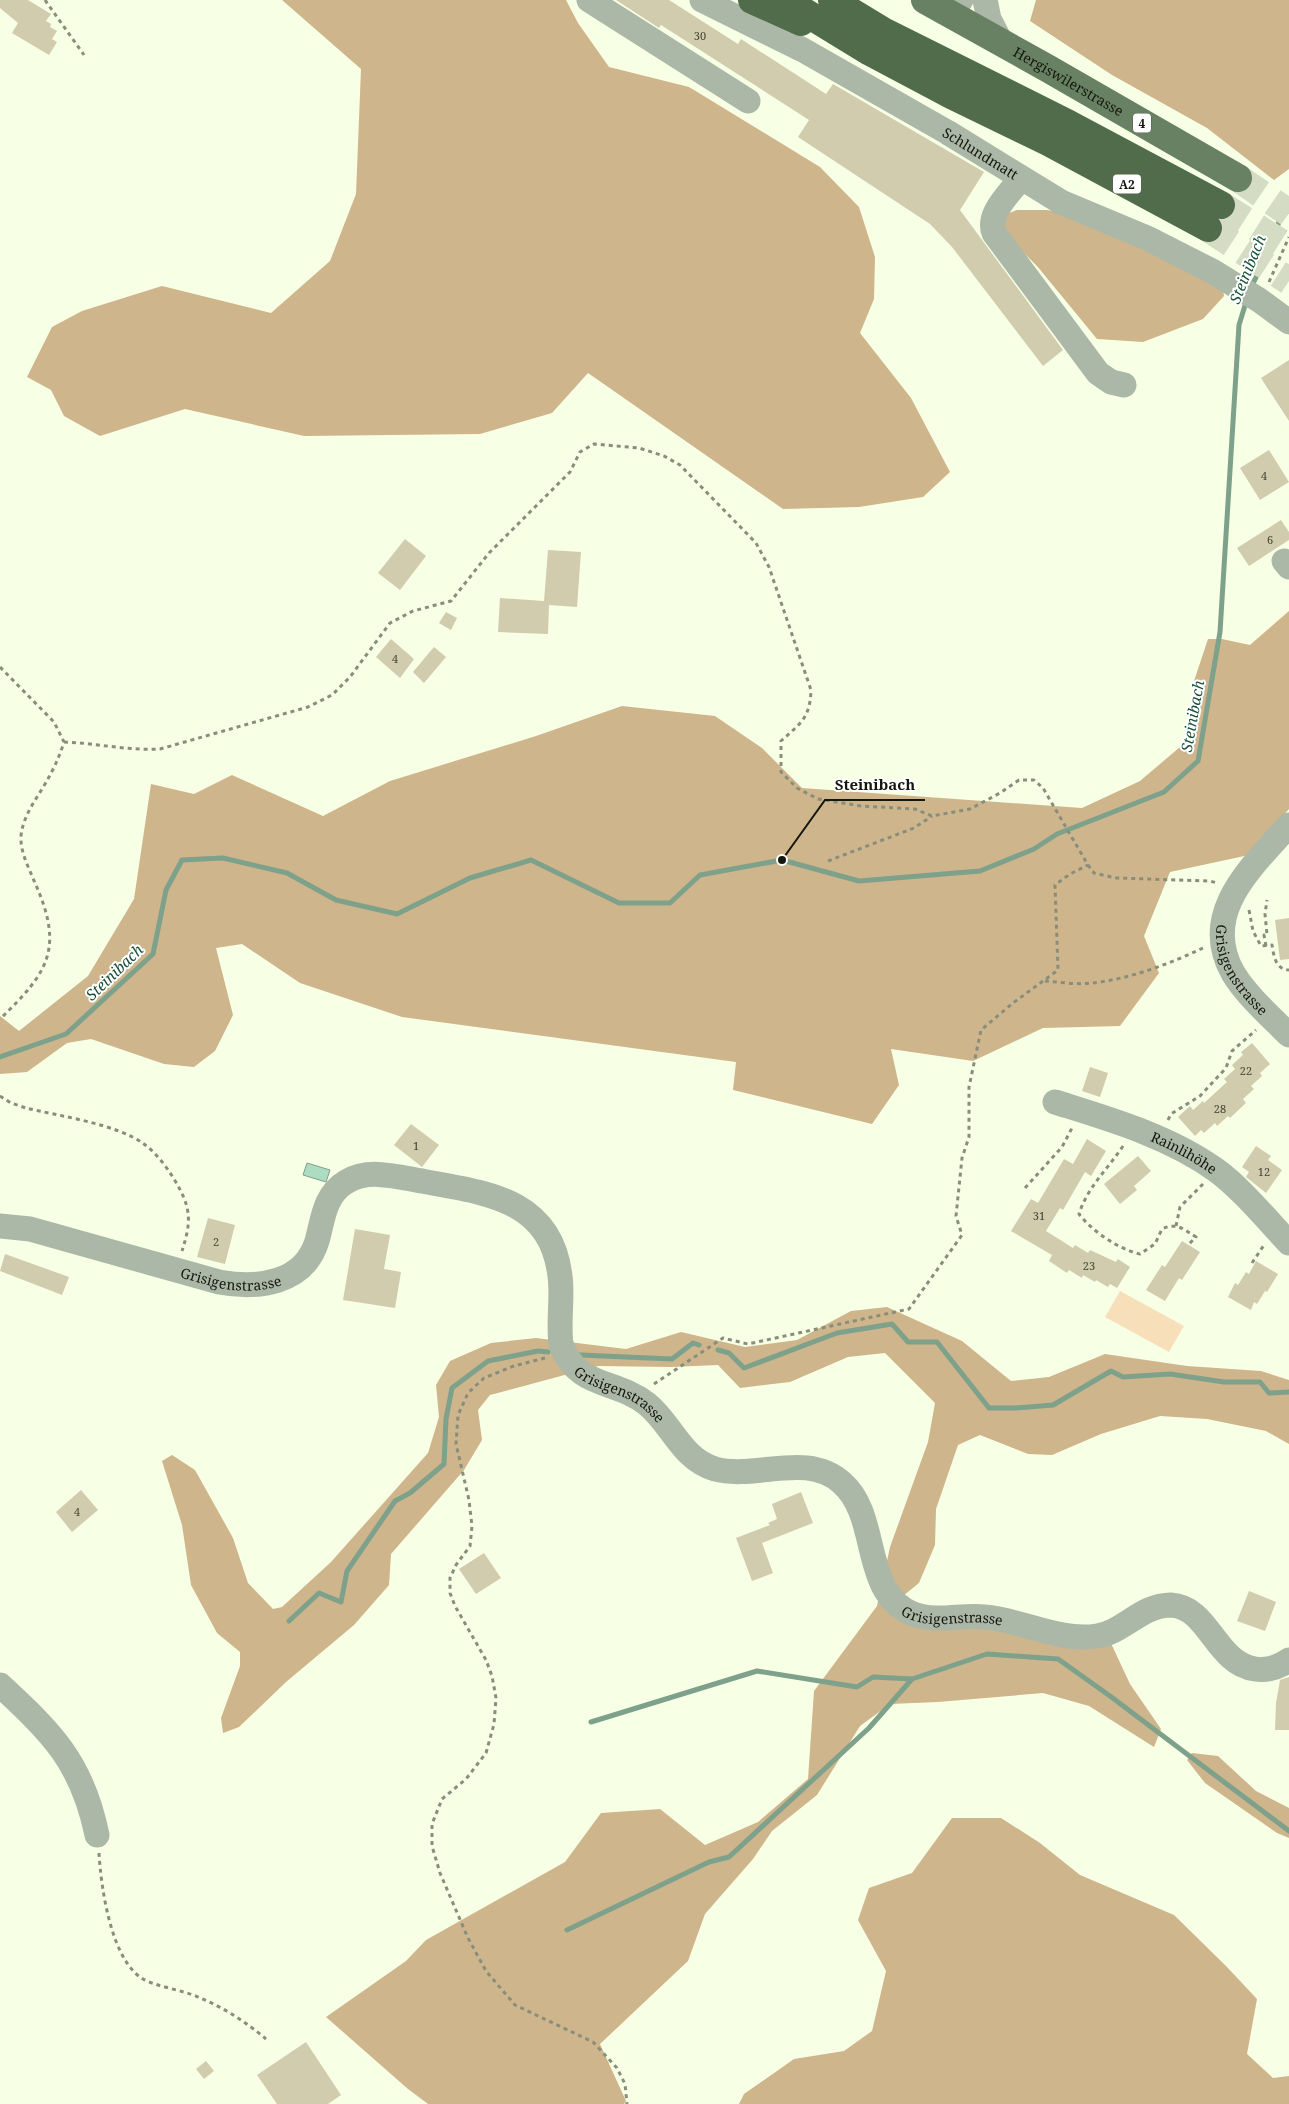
<svg xmlns="http://www.w3.org/2000/svg" width="1289" height="2104" font-family="'Noto Serif',serif">
	<style>
		.green { fill: #f7e0b9 }
		.forest { fill: #ceb58b }
		.water { fill: #acdcc1; stroke: #7ea18b }
		.lines { fill: none; stroke-linecap: round; stroke-linejoin: round }
		.stream { stroke: #7ea18b; stroke-width: 5 }
		.building { fill: #d1ccad }
		.major-tunnel { stroke: #d5dcc4; stroke-width: 28; stroke-dasharray: 28 14; stroke-linecap: butt }
		.highway-tunnel { stroke: #d5dcc4; stroke-width: 28; stroke-dasharray: 28 14; stroke-linecap: butt }
		.path { stroke: #898e7c; stroke-width: 3; stroke-dasharray: 4 4; stroke-linecap: butt }
		.minor { stroke: #abb8a8; stroke-width: 25 }
		.major { stroke: #688163; stroke-width: 28 }
		.highway { stroke: #506c4a; stroke-width: 28 }
		.labels { text-anchor: middle; dominant-baseline: central; stroke-width: 4; stroke-linejoin: round; paint-order: stroke }
		.number-label { font-size: 11px; fill: #434434 }
		.shield { fill: #fff; stroke: #5a5d55; stroke-width: 1 }
		.shield-label { font-size: 12px; font-weight: bold; fill: #14170c }
		.street-label { font-size: 14px; fill: #14170c; stroke: #fff }
		.water-label { font-size: 15px; font-style: italic; fill: #185138; stroke: #fff }
		.leader { fill: none; stroke: #14170c; stroke-width: 2 }
		.callout-dot { fill: #14170c; stroke: #fff; stroke-width: 2 }
		.callout-label { font-size: 15px; text-anchor: middle; font-weight: bold; fill: #14170c; stroke: #fff; stroke-width: 4; stroke-linejoin: round; paint-order: stroke }
	</style>
	<rect width="100%" height="100%" fill="#f7ffe5"/>
	<path class="green" d="M1120,1291L1184,1326L1169,1352L1105,1317Z"/>
	<path class="forest" d="M282,0H566L578,23L609,67L689,87L820,167L859,207L875,257L874,299L860,333L911,398L950,472L923,497L859,507L783,509L588,373L552,413L480,434L304,436L185,409L100,436L64,416L51,390L27,377L52,327L82,311L162,286L271,313L330,261L356,194L361,69Z
		M1036,0H1289V169L1274,180L1207,128L1112,75L1030,21Z
		M1017,210H1047L1076,214L1223,289L1224,296L1203,319L1143,342L1097,339L1037,266L1000,229L1004,215Z
		M1289,611V809L1249,855L1170,872L1144,936L1159,973L1120,1026L1043,1028L973,1061L891,1049L899,1085L872,1124L733,1090L736,1062L402,1017L300,983L242,944L216,948L233,1015L215,1051L194,1067L164,1064L91,1039L67,1043L27,1072L0,1074V1016L19,1031L88,976L134,899L151,784L194,794L232,775L323,816L390,781L536,736L622,706L715,716L762,748L802,788L1082,808L1140,781L1180,747L1196,723L1194,681L1208,639H1222L1250,645Z
		M887,1307L962,1341L1011,1381L1049,1377L1105,1354L1187,1366L1261,1371L1289,1380V1444L1266,1431L1207,1419L1160,1416L1101,1434L1052,1455L1028,1454L980,1435L958,1445L936,1509L935,1545L919,1583L898,1600L883,1580L890,1547L928,1442L935,1403L885,1353L848,1357L790,1382L740,1388L718,1365L671,1367L598,1366L490,1395L478,1410L482,1440L464,1470L391,1554L389,1585L354,1625L286,1682L239,1727L223,1733L221,1718L240,1666V1652L217,1633L191,1585L182,1525L162,1461L172,1455L195,1470L233,1538L248,1583L273,1609L282,1607L331,1562L428,1453L439,1417L436,1385L450,1361L491,1343L536,1338L626,1349L681,1332L745,1347L797,1340L851,1311Z
		M880,1592L892,1604L1109,1639L1130,1684L1161,1729L1154,1747L1089,1706L1043,1693L938,1702L890,1704L860,1726L817,1795L772,1831L753,1859L705,1914L688,1961L600,2044L626,2101L624,2104H428L408,2089L326,2017L406,1961L426,1940L565,1862L601,1813L660,1809L705,1845L758,1822L808,1779L814,1691L877,1606Z
		M1192,1753L1218,1756L1256,1791L1289,1808V1838L1277,1833L1205,1783L1187,1760Z
		M952,1818H1001L1040,1843L1080,1875L1174,1915L1226,1966L1257,1999L1247,2054L1273,2078L1289,2076V2104H739L744,2094L794,2059L844,2051L872,2031L886,1971L858,1920L869,1888L912,1873Z"/>
	<path class="water" d="M307,1163L330,1170L326,1182L303,1175Z"/>
	<g class="lines">
		<path class="stream" d="M1251,287L1272,247L1279,221L1289,209
			M0,1057L66,1034L153,954L166,890L182,860L223,858L287,873L336,900L397,914L470,878L531,860L619,903H670L700,875L782,860L859,881L980,871L1034,849L1057,834L1164,792L1198,761L1220,632L1239,325L1247,299
			M718,1350L729,1353L744,1368L837,1333L892,1324L908,1342H937L989,1408H1015L1053,1405L1111,1371L1123,1377L1170,1374L1224,1382H1260L1269,1393L1289,1392
			M580,1355L672,1359L693,1343L699,1345
			M289,1621L319,1593L341,1602L347,1571L395,1501L410,1493L444,1464L446,1419L452,1388L488,1361L538,1351L548,1352
			M591,1722L757,1671L857,1687L873,1677L912,1679L987,1654L1058,1659L1110,1696L1289,1831
			M567,1930L709,1862L729,1857L869,1728L912,1679"/>
	</g>
	<path class="building" d="M0,0H28L51,14L46,21L51,24L50,27L57,31L52,39L57,42L49,55L12,33L18,23L0,8Z
		M616,0H669L738,44L741,39L826,94L833,84L984,172L960,210L1063,350L1043,366L952,247L930,224L798,137L809,120L661,25L659,28Z
		M1289,360V421L1261,378Z
		M1269,450L1289,482L1260,500L1240,468Z
		M1281,520L1289,532V540L1249,566L1237,548Z
		M405,539L426,556L400,590L378,573Z
		M548,550L581,552L577,607L549,605L548,634L498,632L500,598L544,601Z
		M446,612L457,618L451,630L439,623Z
		M391,639L414,659L400,678L376,657Z
		M434,647L446,657L424,683L413,672Z
		M1289,918V959L1280,960L1275,920Z
		M1252,1043L1270,1064L1260,1073L1262,1076L1251,1086L1254,1089L1243,1099L1246,1103L1230,1118L1228,1116L1217,1126L1215,1123L1204,1133L1201,1130L1195,1136L1178,1117L1190,1106L1193,1110L1203,1101L1204,1103L1227,1082L1224,1079L1235,1069L1232,1065L1243,1055L1241,1052Z
		M1090,1067L1108,1073L1100,1097L1082,1091Z
		M411,1124L439,1145L422,1167L394,1145Z
		M1087,1139L1106,1151L1091,1176L1085,1172L1063,1210L1060,1208L1046,1231L1073,1248L1075,1245L1088,1253L1090,1250L1116,1262L1118,1259L1130,1267L1117,1288L1110,1284L1108,1287L1096,1280L1095,1282L1083,1275L1082,1278L1069,1270L1067,1273L1049,1261L1052,1255L1011,1231L1031,1199L1038,1203L1064,1159L1073,1164Z
		M1256,1146L1271,1156L1268,1160L1282,1170L1266,1193L1246,1177L1249,1172L1242,1167Z
		M1138,1156L1151,1171L1134,1186L1137,1190L1120,1204L1104,1184Z
		M208,1218L235,1225L225,1264L197,1257Z
		M355,1229L390,1235L384,1269L401,1272L395,1308L343,1300Z
		M1182,1241L1200,1252L1182,1280L1179,1278L1165,1301L1146,1290L1162,1265L1165,1267Z
		M5,1254L69,1277L62,1295L0,1271Z
		M1256,1261L1278,1274L1267,1292L1265,1291L1257,1304L1254,1302L1251,1310L1228,1297L1235,1283L1238,1285L1246,1272L1249,1274Z
		M81,1490L98,1510L72,1532L56,1512Z
		M801,1492L813,1523L762,1543L773,1573L752,1581L736,1538L770,1525L768,1523L777,1519L772,1504Z
		M484,1553L501,1578L476,1594L459,1569Z
		M1249,1591L1276,1602L1265,1631L1237,1621Z
		M1289,1677V1730H1275L1276,1703L1280,1680Z
		M306,2042L341,2095L328,2104H277L257,2075Z
		M206,2061L214,2071L204,2079L196,2069Z"/>
	<g class="lines">
		<path class="major-tunnel" d="M1238,178L1289,213"/>
		<path class="highway-tunnel" d="M1221,205L1289,248
			M1208,228L1289,281"/>
		<path class="path" d="M45,0L84,55
			M1269,282L1289,237
			M0,667L54,722L64,742C60,755 55,766 49,777C39,796 23,814 21,836C20,852 29,868 35,883C64,948 49,972 0,1019
			M64,742C96,743 128,751 160,749L308,707L332,695L350,677L390,623L413,611L451,601L489,553L570,472L580,452L594,444L639,448L664,456L680,465L756,543L769,567L811,690C810,718 801,723 781,741V772L797,788L818,799L861,806L915,809L932,816L970,809L1000,793L1019,780H1034L1043,788L1088,865L1094,873L1116,878L1210,881L1217,883
			M828,861L914,828L932,816
			M1249,910L1253,931L1261,946L1272,945C1274,956 1275,969 1289,970
			M1266,946L1264,935H1267L1265,914L1267,900
			M1045,981C1060,982 1077,985 1092,983C1130,979 1169,964 1203,948
			M0,1096L11,1103L26,1108C59,1116 117,1124 144,1144C156,1153 166,1166 174,1179C191,1207 192,1220 182,1251
			M1168,1120L1171,1114L1200,1096L1226,1068L1232,1051L1256,1030
			M1123,1146C1108,1169 1088,1186 1079,1214C1092,1231 1118,1249 1140,1254L1155,1244L1162,1229C1177,1222 1183,1229 1196,1237L1188,1245
			M1025,1188L1062,1147L1072,1128
			M1176,1226L1180,1207L1203,1184
			M1252,1263L1264,1245
			M545,1358L514,1366L484,1378L468,1393L458,1415L456,1444L469,1500L472,1526L470,1546L456,1565L450,1578V1593L455,1606L486,1660L492,1676L496,1698L494,1724L486,1753L466,1779L442,1799L432,1824V1846L440,1873L468,1938L486,1971L515,2005L593,2042L617,2068L625,2084L627,2104
			M654,1384L723,1338L748,1344L909,1309L962,1235L956,1216L962,1158L969,1137V1087L981,1030L1013,1003L1058,970L1055,885L1070,874L1088,865
			M99,1853C101,1888 111,1960 143,1979C157,1987 183,1990 198,1997C223,2007 246,2022 266,2039"/>
		<g class="minor">
			<path d="M589,0L748,101"/>
			<path id="s1" d="M702,0L803,50L947,132L1061,202L1147,238L1212,271L1259,300L1289,322"/>
			<path d="M985,0L989,19L1001,42"/>
			<path d="M944,12L955,7L961,0"/>
			<path d="M1021,178C1011,192 986,214 994,233L1098,373L1111,382L1124,385"/>
			<path d="M1284,561L1289,567"/>
			<path id="s2" d="M1289,825C1252,867 1199,913 1233,973C1246,995 1271,1017 1289,1035"/>
			<path id="s3" d="M1055,1102C1109,1119 1169,1136 1216,1170C1241,1188 1268,1221 1289,1243"/>
			<path id="s4" d="M0,1226L30,1229L219,1282C257,1289 304,1284 317,1241C323,1220 324,1195 346,1182C369,1167 402,1178 427,1182C488,1193 551,1200 560,1276C563,1298 558,1321 561,1344C577,1389 616,1379 647,1404C672,1424 681,1459 715,1469C756,1480 807,1451 842,1483C881,1517 860,1592 913,1614C937,1623 962,1614 985,1617C1022,1620 1059,1642 1097,1636C1124,1632 1141,1605 1171,1605C1209,1607 1215,1663 1255,1669C1267,1671 1279,1667 1289,1660"/>
			<path d="M0,1685C52,1733 82,1762 97,1835"/>
		</g>
		<path class="major" id="s5" d="M925,0L1047,68L1238,178"/>
		<path class="highway" d="M752,0L801,22
			M785,0L870,52L951,95L1048,142L1208,228
			M832,0L883,31L1069,124L1221,205"/>
	</g>
	<g class="labels">
		<g class="number-label">
			<text x="700" y="35">30</text>
			<text x="1264" y="475">4</text>
			<text x="1270" y="539">6</text>
			<text x="395" y="658">4</text>
			<text x="1246" y="1070">22</text>
			<text x="1220" y="1108">28</text>
			<text x="416" y="1145">1</text>
			<text x="1264" y="1171">12</text>
			<text x="1039" y="1215">31</text>
			<text x="216" y="1241">2</text>
			<text x="1089" y="1265">23</text>
			<text x="77" y="1511">4</text>
		</g>
		<g class="shield">
			<rect x="1133" y="113.5" width="18" height="19" rx="4"/>
			<rect x="1113" y="174.5" width="28" height="19" rx="4"/>
		</g>
		<g class="shield-label">
			<text x="1142" y="123">4</text>
			<text x="1127" y="184">A2</text>
		</g>
		<g class="street-label">
			<text stroke="none"><textPath href="#s5" startOffset="165">Hergiswilerstrasse</textPath></text>
			<text stroke="none"><textPath href="#s1" startOffset="318">Schlundmatt</textPath></text>
			<text stroke="none"><textPath href="#s2" startOffset="172">Grisigenstrasse</textPath></text>
			<text stroke="none"><textPath href="#s3" startOffset="139">Rainlihöhe</textPath></text>
			<text stroke="none"><textPath href="#s4" startOffset="238">Grisigenstrasse</textPath></text>
			<text stroke="none"><textPath href="#s4" startOffset="821">Grisigenstrasse</textPath></text>
			<text stroke="none"><textPath href="#s4" startOffset="1270">Grisigenstrasse</textPath></text>
		</g>
		<g class="water-label">
			<text transform="translate(1247 269) rotate(-68)">Steinibach</text>
			<text transform="translate(1192 716) rotate(-80)">Steinibach</text>
			<text transform="translate(114 972) rotate(-44)">Steinibach</text>
		</g>
	</g>
	<path class="leader" d="M782 860L825 800H925"/>
	<circle class="callout-dot" cx="782" cy="860" r="5"/>
	<g class="callout-label">
		<text x="875" y="790">Steinibach</text>
	</g>
</svg>
